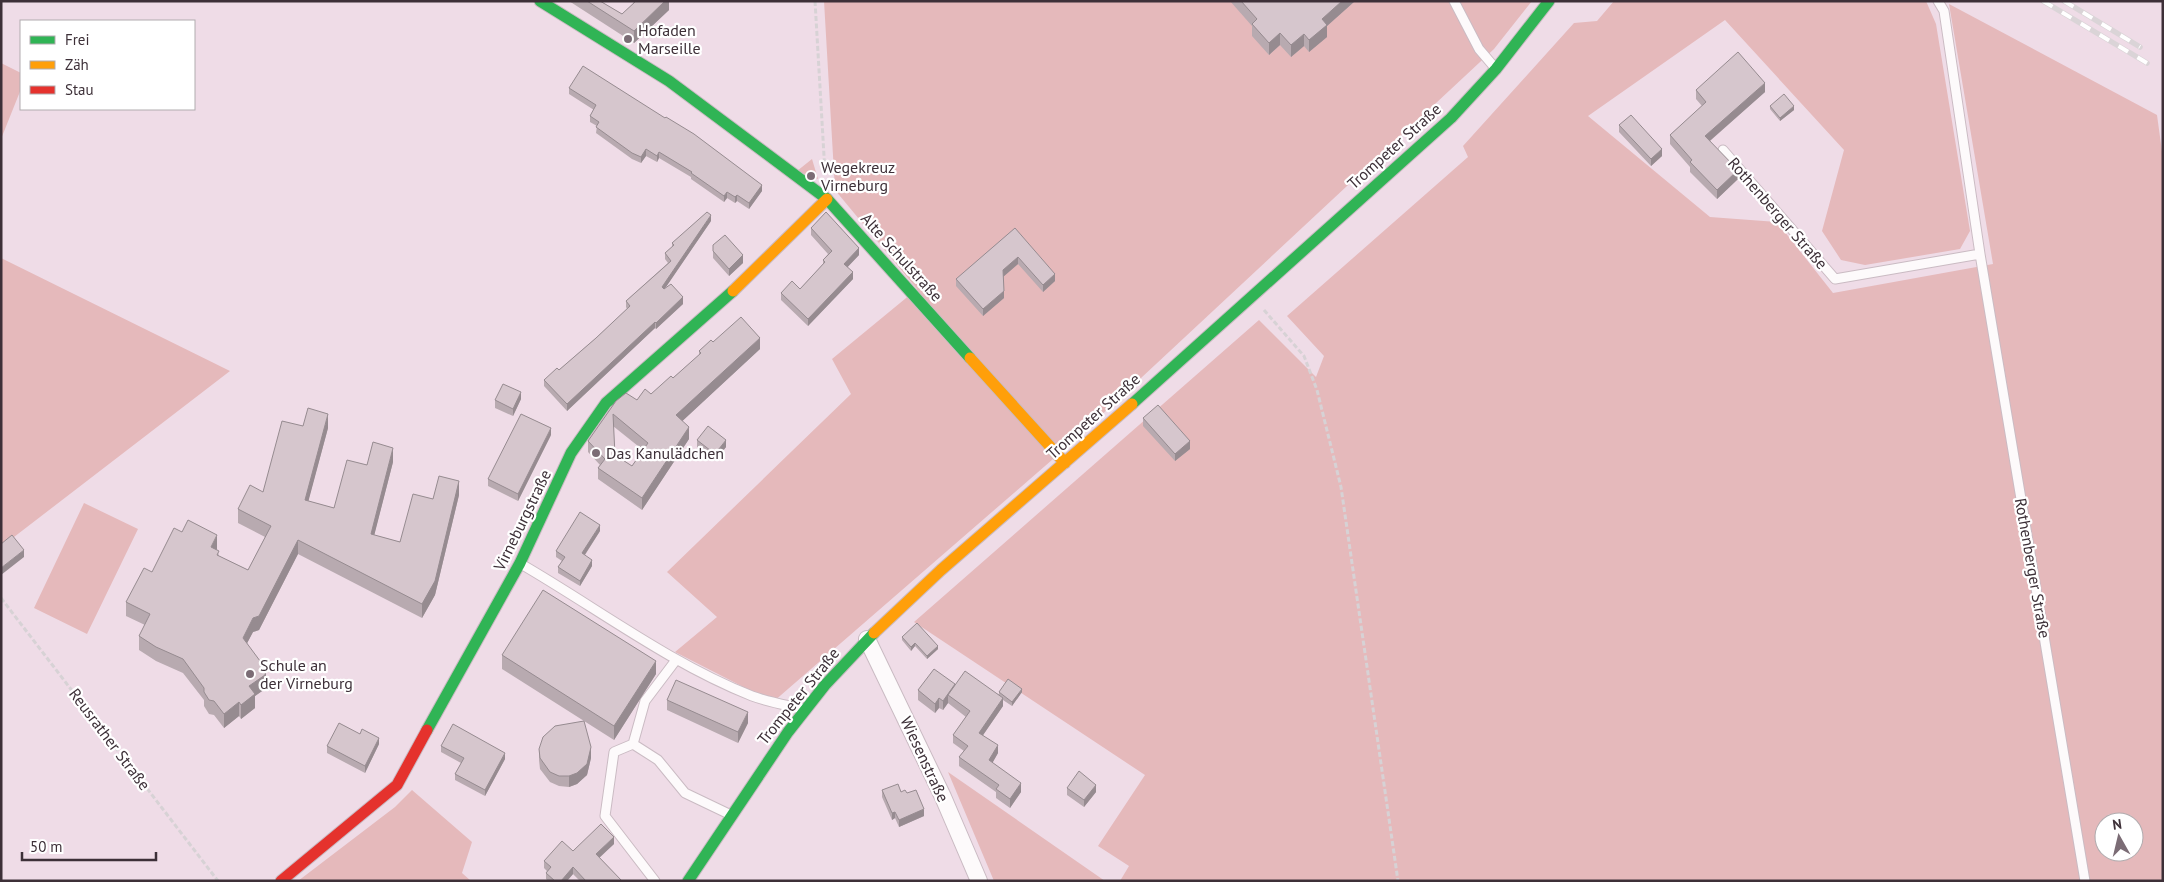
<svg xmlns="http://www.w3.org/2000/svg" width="2164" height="882" font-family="'PT Sans',sans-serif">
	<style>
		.green { fill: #e5b9bb; fill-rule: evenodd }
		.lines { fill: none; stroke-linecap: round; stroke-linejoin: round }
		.lane-casing { stroke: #cabbc3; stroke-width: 11 }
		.street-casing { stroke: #cabbc3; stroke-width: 18 }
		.fast-casing { stroke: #cabbc3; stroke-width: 13 }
		.slow-casing { stroke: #cabbc3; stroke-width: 13 }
		.jam-casing { stroke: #cabbc3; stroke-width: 13 }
		.path { stroke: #d7d2d5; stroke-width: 3; stroke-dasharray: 5 2.5; stroke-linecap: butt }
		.lane { stroke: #fdfafb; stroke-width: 9 }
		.street { stroke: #fdfafb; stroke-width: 16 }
		.fast { stroke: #30b455; stroke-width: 11 }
		.slow { stroke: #ff9f0a; stroke-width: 11 }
		.jam { stroke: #e5322d; stroke-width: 11 }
		.rail-casing { stroke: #dad4d7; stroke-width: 5.5 }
		.rail { stroke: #fff; stroke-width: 4; stroke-dasharray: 11; stroke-linecap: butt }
		.wall { fill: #b8aab0; fill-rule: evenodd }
		.shaded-wall { fill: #968b90 }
		.building { fill: #d6c6cd; stroke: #968b90; fill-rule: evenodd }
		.poi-dot { fill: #7b6c75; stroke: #fff; stroke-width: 2 }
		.labels { text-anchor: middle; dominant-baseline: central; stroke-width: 4.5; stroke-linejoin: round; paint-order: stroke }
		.poi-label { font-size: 16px; fill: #3d3038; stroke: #fff; text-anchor: start }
		.street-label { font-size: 16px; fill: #3d3038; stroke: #fff }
	</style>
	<rect width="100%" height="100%" fill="#efdce7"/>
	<path class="green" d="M824,1H1532L1494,49L1068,446L773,702L675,652L717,617L667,572L851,394L832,359L917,289L835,190Z
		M1614,1H1926L1936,24L1970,231L1960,249L1865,265L1841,260L1822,231L1844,150L1725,20L1588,116L1710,217L1777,222L1833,293L1993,264L1949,4L2157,115L2163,159V881H1120L1129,866L1098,846L1145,775L914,622L1259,320L1316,377L1324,356L1287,316L1468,157L1463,146L1574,23L1597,21ZM2104,822H2134V852H2104Z
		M1,63L21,73V89L1,139Z
		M812,159L818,179L797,171Z
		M1,258L230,371L1,547Z
		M84,503L138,529L87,634L34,608Z
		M948,772L1105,881H994Z
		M412,790L472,842L462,873L471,881H298L395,807Z"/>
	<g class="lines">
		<defs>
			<path id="lane" d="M1454,1L1479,49L1496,69
				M1938,1L1944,11L1980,254L2085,881
				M1723,150L1835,279L1980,254
				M521,564C597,608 669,663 752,696C768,702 786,705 803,709
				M633,744L645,701L676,660
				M655,881L605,816L614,752L633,744L658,760L685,793L731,815"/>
			<path id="street" d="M867,639L943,797L979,881"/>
			<path id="fast" d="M540,1L669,81L827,199L970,358
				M1132,404L1451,118L1496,69L1549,1
				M427,730L520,563L571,453L606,403L733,291
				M688,881L788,732L825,685L874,633"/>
			<path id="slow" d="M733,291L827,199
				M970,358L1065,463
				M874,633L941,570L1132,404"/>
			<path id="jam" d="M281,881L397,785L427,730"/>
		</defs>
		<use href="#lane" class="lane-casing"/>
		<use href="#street" class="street-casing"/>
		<use href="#fast" class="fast-casing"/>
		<use href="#slow" class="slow-casing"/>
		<use href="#jam" class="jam-casing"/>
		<path class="path" d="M815,1L825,173
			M1264,310L1304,356L1317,390L1341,487L1398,881
			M1,598L218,881"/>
		<use href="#lane" class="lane"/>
		<use href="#street" class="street"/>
		<use href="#fast" class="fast"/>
		<use href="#slow" class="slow"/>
		<use href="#jam" class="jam"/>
		<defs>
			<path id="rail" d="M2043,1L2147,63
				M2064,1L2140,47"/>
		</defs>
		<use href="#rail" class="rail-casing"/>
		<use href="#rail" class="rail"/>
	</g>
	<path class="wall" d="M569,1H604L603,3L622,14L634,3L632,1H669V10L634,43Z
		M1230,1H1355L1327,26V37L1309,52L1304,46L1291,57L1280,45L1269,55L1252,36V26Z
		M569,88L762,191L749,209L737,201L735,203L727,198L724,202L691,179V177L659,158L657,162L646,156L641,163L632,159L596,133L597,126L590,122V116L594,110L569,94Z
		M1696,90L1765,92L1710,141L1738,179L1717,199L1690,172V167L1670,144V135L1702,106L1696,99Z
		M1770,106L1794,110L1780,121L1770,109Z
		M1619,125L1662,156L1651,166L1619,132Z
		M711,221L664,289L683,304L656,329L655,328L567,411L544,386V380L559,370L596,338L627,309L626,307V301L668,263L665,259V253L672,247V243Z
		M811,228L859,255L847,267L853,279L808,326L781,300V293L800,289L823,264V260L828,254L811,235Z
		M1015,228L1055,281L1043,292L1018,264L1003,277L1004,298L983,316L956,286V279Z
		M713,245L743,263L729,276L713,258Z
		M713,342L760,349L682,421L689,439L642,510L598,479V468L600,465L588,452V441L616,401L637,400L651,394L673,378L699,355V351ZM613,426L643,450L632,466L615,455Z
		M521,399L513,416L495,408V400Z
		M1143,418L1190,449L1175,461L1143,426Z
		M303,426L328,428L308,501L334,508L367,465L393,462L374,535L400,542L433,499L459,495L435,595L422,618L298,554L259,630L253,632L247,643L266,683L265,689L255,696V708L241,719L239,716L224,728L214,715L209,714L204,706V700L183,673L156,661L139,650V636L145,625L126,616V602L152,572L217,549L219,556L248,570L265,537L238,523V509L263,492Z
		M551,435L518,501L488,486V479Z
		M697,440L726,447L715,461L697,447Z
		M600,531L585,555L592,566L580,586L558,573V567L562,561L556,557V551Z
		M902,637L938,649L927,659L915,646L911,651L902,640Z
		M502,655L656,674L614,740L502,669Z
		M955,686L999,694V692H1022L1012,706L1003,700V706L983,735L998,753L992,763L1021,792L1010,808L996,798V792L959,766V757L964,751L953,743V735L966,717L948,703L943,710L939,708L935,713L918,700V690Z
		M667,700L748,723L738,743L667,710Z
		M360,734L379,744L365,773L327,753V746Z
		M441,746L505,759L485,796L455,780V774L461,763L441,752Z
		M539,749L591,758L587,775L577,784L569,787L559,786L550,782L540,769L539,760Z
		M1067,788L1096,792L1084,807L1067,795Z
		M882,790L901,792L907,793L924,816L899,827L895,818L892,820L882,797Z
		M614,844L599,857L622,881H580L573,874L567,881H548L546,879V873L547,871L544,868V861L573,851Z"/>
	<path class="shaded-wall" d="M665,1H669V10L634,43V31Z
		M1342,1H1355L1327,26V37L1309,52V40L1322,19Z
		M1280,33V45L1269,55V43Z
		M1304,34V46L1291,57V45Z
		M1765,83V92L1705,145V136Z
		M1794,106V110L1780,121V118Z
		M646,149V156L641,163V157Z
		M1662,149V156L1651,166V159Z
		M659,152V158L657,162V156Z
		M1738,170V179L1717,199V190Z
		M762,185V191L749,209V203Z
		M727,192V198L724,202V196Z
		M737,195V201L735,203V197Z
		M711,215V221L662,293V287Z
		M859,248V255L844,271V264Z
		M743,255V263L729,276V269Z
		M1018,257V264L1003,277V270Z
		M853,272V279L808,326V319Z
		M1055,274V281L1043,292V285Z
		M1004,291V298L983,316V309Z
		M683,297V304L656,329V323Z
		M655,322V328L567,411V404Z
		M760,338V349L676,427V415Z
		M521,392V399L513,416V409Z
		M328,414V428L305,514V500Z
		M689,427V439L642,510V498Z
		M551,428V435L518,501V494Z
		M726,440V447L715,461V454Z
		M1190,441V449L1175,461V454Z
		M393,448V462L371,548V534Z
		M459,481V495L435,595L422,618V604Z
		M600,525V531L582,559V553Z
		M217,535V549L211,560V547Z
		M298,540V554L259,630L253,632L243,651V638L253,618Z
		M24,550V557L1,575V568Z
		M592,560V566L580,586V581Z
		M915,643V646L911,651V647Z
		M938,646V649L927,659V656Z
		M656,661V674L614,740V726Z
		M266,669V683L265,689L255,696V708L241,719V705L249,686Z
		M955,684V694L948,695V703L943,710V701Z
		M1022,689V692L1012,706V702Z
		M939,698V708L935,713V704Z
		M1003,698V706L979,741V733Z
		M239,702V716L224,728V714Z
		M748,712V723L738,743V732Z
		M379,738V744L365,773V766Z
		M998,745V753L989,769V760Z
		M591,747V758L587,775L577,784L569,787V776Z
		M505,753V759L485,796V790Z
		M1021,783V792L1010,808V799Z
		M1096,785V792L1084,807V800Z
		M924,809V816L899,827V820Z
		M895,812V818L892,820V813Z
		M614,837V844L596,861V854Z
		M573,867V874L567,881H561Z"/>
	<path class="building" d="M587,1H600L622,14L636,1H665L634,31Z
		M1241,1H1342L1322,19L1327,25L1309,40L1304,34L1291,45L1280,33L1269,43L1252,24L1257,19Z
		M1738,52L1765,83L1705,136L1738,170L1717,190L1690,162L1692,160L1670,135L1706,102L1696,90Z
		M583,66L665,118L666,117L694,134L762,185L749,203L737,195L735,197L727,192L724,196L691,173L692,172L659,152L657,156L646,149L641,157L632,153L596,127L599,122L590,116L596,105L569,88Z
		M1784,94L1794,106L1780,118L1770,106Z
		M1631,115L1662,149L1651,159L1619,125Z
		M707,212L711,215L662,287L664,289L671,284L683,297L656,323L655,322L567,404L544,380L557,368L559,370L596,338L630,306L626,301L671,261L665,253L674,245L672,243Z
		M826,212L859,248L844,264L853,272L808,319L781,293L792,281L800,289L825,262L823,260L832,251L811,228Z
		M1015,228L1055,274L1043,285L1018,257L1003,270L1004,291L983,309L956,279Z
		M725,235L743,255L729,269L713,251V245Z
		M741,317L760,338L676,415L689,427L642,498L598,468L605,459L588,441L616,401L626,393L637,400L645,389L651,394L671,376L673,378L701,353L699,351L711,340L713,342ZM613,414L648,443L632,466L615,455Z
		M503,384L521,392L513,409L495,400Z
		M1158,405L1190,441L1175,454L1143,418Z
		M308,408L328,414L305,500L334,508L347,460L367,465L373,442L393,448L371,534L400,542L413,494L433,499L439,476L459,481L435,581L422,604L298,540L259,616L253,618L243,638L266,669L265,675L249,686L255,694L241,705L239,702L224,714L214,701L209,700L204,692V688L183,659L156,647L139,636L150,614L126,602L144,568L152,572L174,528L182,532L188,520L217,535L211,547L219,551L217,555L248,570L271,526L238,509L250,485L263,492L282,421L303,426Z
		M521,414L551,428L518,494L488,479Z
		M708,426L726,440L715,454L697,440Z
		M580,512L600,525L582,553L592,560L580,581L558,567L565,557L556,551Z
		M12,535L24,550L1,568V544Z
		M543,590L656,661L614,726L502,655Z
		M917,623L938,646L927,656L915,643L911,647L902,637Z
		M934,669L955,684L943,701L939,698L935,704L918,690Z
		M965,671L1003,698L979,733L998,745L989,760L1021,783L1010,799L996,789L999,785L959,757L968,746L953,735L970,711L948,695Z
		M1008,679L1022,689L1012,702L999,692Z
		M676,680L748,712L738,732L667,700Z
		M584,721L591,747L587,764L577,773L569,776H559L550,772L540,758L539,749L543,737L555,726Z
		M339,723L360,734L362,729L379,738L365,766L327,746Z
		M453,724L505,753L485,790L455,774L464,758L441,746Z
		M1079,771L1096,785L1084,800L1067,788Z
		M898,784L901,792L905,790L907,793L916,790L924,809L899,820L895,812L892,813L882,790Z
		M601,824L614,837L596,854L622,881H586L573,867L561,881H555L546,873L551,867L544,861L562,841L573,851Z"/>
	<g class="poi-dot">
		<circle cx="628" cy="39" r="5"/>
		<circle cx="811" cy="176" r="5"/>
		<circle cx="596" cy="453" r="5"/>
		<circle cx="250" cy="674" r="5"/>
	</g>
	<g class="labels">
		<g class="poi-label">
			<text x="638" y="30">Hofaden<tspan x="638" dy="18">Marseille</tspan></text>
			<text x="821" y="167">Wegekreuz<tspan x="821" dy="18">Virneburg</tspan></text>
			<text x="606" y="453">Das Kanulädchen</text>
			<text x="260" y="665">Schule an<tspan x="260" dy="18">der Virneburg</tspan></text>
		</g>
		<g class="street-label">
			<text transform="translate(1394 146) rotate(-42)">Trompeter Straße</text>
			<text transform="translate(1778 213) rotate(49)">Rothenberger Straße</text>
			<text transform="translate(902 257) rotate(48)">Alte Schulstraße</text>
			<text transform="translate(1093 416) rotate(-42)">Trompeter Straße</text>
			<text transform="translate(522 520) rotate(-64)">Virneburgstraße</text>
			<text transform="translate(2033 568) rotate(80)">Rothenberger Straße</text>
			<text transform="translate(798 696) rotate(-51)">Trompeter Straße</text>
			<text transform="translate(110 739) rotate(53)">Reusrather Straße</text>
			<text transform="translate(925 759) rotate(65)">Wiesenstraße</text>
		</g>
	</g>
	<rect width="2164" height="882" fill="none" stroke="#3d3038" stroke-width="5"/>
	<rect x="20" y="20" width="175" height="90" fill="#ffffff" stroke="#b1acaf"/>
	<rect x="30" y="36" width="25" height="8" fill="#30b455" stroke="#b1acaf"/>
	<text x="65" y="45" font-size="15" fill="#3d3038">Frei</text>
	<rect x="30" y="61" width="25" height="8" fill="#ff9f0a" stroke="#b1acaf"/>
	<text x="65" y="70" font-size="15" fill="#3d3038">Zäh</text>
	<rect x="30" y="86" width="25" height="8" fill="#e5322d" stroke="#b1acaf"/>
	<text x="65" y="95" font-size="15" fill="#3d3038">Stau</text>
	<g transform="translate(2119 837) rotate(352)"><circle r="24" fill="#ffffff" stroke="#b1acaf"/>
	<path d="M0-4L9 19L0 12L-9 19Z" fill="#7b6c75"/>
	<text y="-8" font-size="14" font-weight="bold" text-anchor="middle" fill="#3d3038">N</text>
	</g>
	<path d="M22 852v8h134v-8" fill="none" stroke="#3d3038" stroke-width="2.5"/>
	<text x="30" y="852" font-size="15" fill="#3d3038" stroke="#ffffff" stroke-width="4" paint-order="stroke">50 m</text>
</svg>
